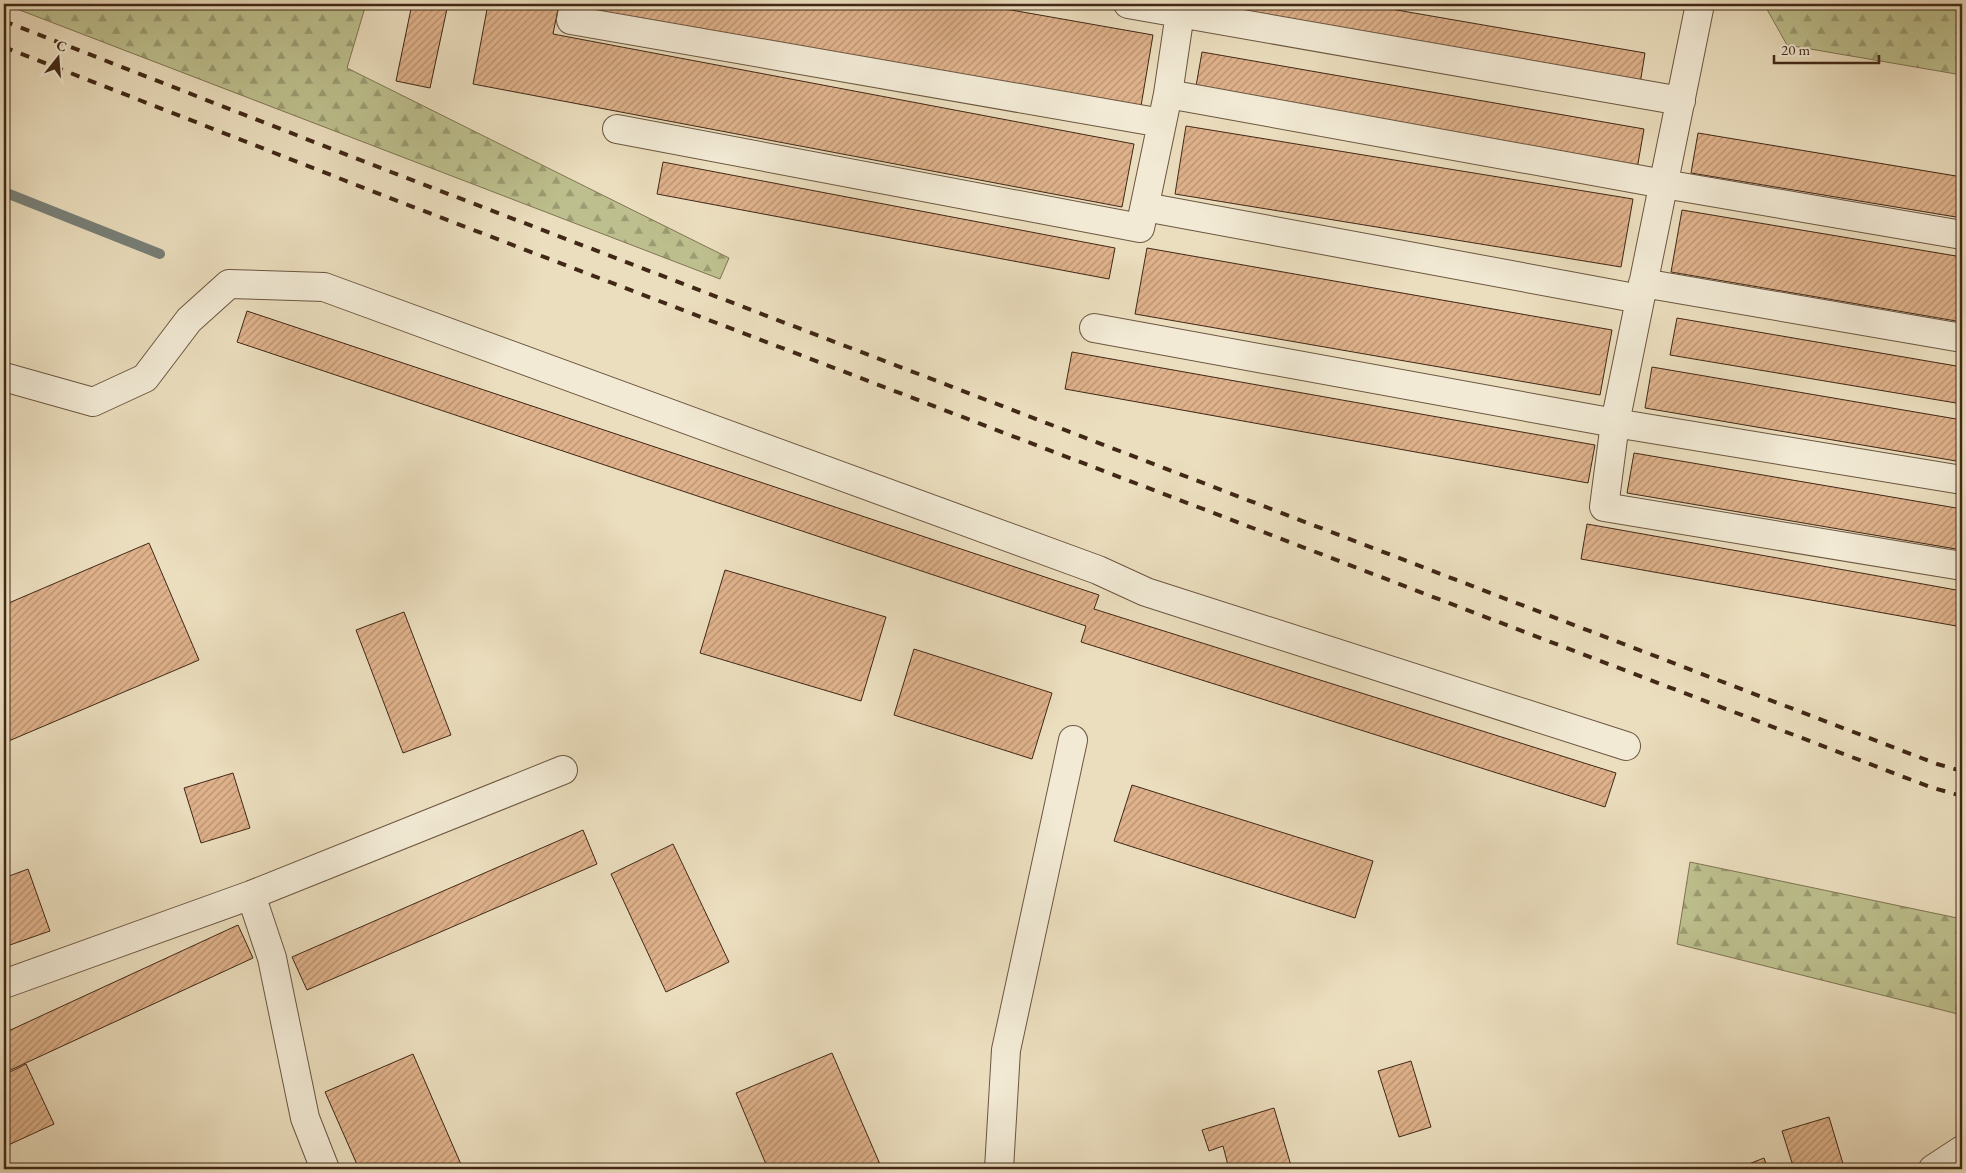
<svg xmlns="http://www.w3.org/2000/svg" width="1966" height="1173" font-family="'EB Garamond',serif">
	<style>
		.forest { fill: url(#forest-firs); stroke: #7f7452 }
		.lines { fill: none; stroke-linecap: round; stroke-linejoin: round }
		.stream { stroke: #788079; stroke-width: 10 }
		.building { fill: url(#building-hatch); stroke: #412816 }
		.minor-casing { stroke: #6c5640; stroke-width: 30 }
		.minor { stroke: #f2ead5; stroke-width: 28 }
		.rail { stroke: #412816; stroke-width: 4; stroke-dasharray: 9 9; stroke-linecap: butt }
	</style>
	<defs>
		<pattern id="forest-firs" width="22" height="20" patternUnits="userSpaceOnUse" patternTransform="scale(1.25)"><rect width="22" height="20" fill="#bdc08e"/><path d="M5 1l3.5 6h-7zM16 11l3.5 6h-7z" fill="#9b9c73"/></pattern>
		<pattern id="building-hatch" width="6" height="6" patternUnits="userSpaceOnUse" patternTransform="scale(1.25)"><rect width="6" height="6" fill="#dfb28b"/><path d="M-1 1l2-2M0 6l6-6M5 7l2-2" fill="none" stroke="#b69171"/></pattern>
	</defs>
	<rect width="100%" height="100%" fill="#ebdebe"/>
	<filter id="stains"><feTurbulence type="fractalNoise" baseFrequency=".004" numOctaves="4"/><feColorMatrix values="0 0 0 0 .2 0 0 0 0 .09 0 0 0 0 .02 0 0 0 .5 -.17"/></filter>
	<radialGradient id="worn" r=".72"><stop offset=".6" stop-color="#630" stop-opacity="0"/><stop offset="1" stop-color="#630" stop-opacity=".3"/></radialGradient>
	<path class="forest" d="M4,4H366L347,68L729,258L720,279Z
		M1764,4L1962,5V75L1787,45Z
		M1690,862L1962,919V1015L1677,944Z"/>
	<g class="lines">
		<path class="stream" d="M4,192L160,254"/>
	</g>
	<path class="building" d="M412,4H448L430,88L396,81Z
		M488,4H559L553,34L1134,144L1122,207L473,84Z
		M603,4H977L1153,35L1141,106L602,12Z
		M1179,4H1362L1645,53L1640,84Z
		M1202,52L1644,129L1637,169L1195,92Z
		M1186,126L1633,199L1621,267L1175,194Z
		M1698,133L1962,177V218L1691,173Z
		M663,162L1115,248L1109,279L657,194Z
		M1682,210L1962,257V322L1671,272Z
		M1147,248L1612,330L1600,395L1135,314Z
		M247,311L1099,595L1094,609L1616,773L1605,807L1081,642L1086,626L237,342Z
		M1677,318L1962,367V404L1670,355Z
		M1072,352L1595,445L1588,483L1065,389Z
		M1652,367L1962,420V462L1645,408Z
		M1634,453L1962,509V550L1627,493Z
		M1587,524L1962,591V627L1581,559Z
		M149,543L199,660L4,743V605Z
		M725,570L886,617L861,701L700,653Z
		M404,612L451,735L403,753L356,630Z
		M914,649L1052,693L1032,759L894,715Z
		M233,773L250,828L201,843L184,788Z
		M1132,785L1373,861L1355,918L1114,841Z
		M583,830L597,864L307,990L292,957Z
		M673,844L729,962L666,992L611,874Z
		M28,869L50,931L4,947V878Z
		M238,925L253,958L4,1073V1033Z
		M832,1053L882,1169H768L736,1093Z
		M413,1054L463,1169H359L325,1092Z
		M1411,1061L1431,1127L1399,1137L1378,1071Z
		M26,1064L54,1124L4,1147V1075Z
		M1274,1108L1292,1169H1229L1223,1146L1209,1151L1202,1130Z
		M1829,1117L1844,1167L1836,1169H1794L1782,1131Z
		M1764,1158L1768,1169H1736Z"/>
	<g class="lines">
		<defs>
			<path id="minor" d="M574,4L571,20L1162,123L1168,94L1664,184L1962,235
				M1128,4L1681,101
				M1168,94L1180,13
				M617,129L1140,228L1162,123
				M1145,207L1640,299
				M1643,283L1962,338
				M1094,328L1615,423L1700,4
				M4,377L93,402L145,378L189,320L229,284L324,287L1098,570L1146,592L1626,746
				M1962,480L1615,423L1604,507L1962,566
				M251,895L272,958L305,1118L325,1169
				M4,984L251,895L563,770
				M999,1169L1006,1050L1073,740
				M1933,1169L1962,1150"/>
		</defs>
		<use href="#minor" class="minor-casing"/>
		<use href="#minor" class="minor"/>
		<path class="rail" d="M4,21L391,172L1937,764L1962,771
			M4,47L382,195L1930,787L1962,796"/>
	</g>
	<rect width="1966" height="1173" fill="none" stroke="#ebdebe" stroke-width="20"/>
	<rect x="5" y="5" width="1956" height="1163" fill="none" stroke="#412816" stroke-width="2.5"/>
	<rect x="10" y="10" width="1946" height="1153" fill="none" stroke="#412816"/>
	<g transform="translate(58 58) rotate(17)" stroke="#f2ead5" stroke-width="4" paint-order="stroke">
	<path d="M0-4L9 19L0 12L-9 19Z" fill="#412816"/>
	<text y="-8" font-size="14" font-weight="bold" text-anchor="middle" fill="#412816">С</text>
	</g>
	<path d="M1774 55v8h105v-8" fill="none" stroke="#412816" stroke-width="2.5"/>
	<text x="1781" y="55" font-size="15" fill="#412816" stroke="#f2ead5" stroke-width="4" paint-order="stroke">20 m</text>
	<rect width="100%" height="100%" filter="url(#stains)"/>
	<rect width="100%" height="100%" fill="url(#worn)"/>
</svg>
